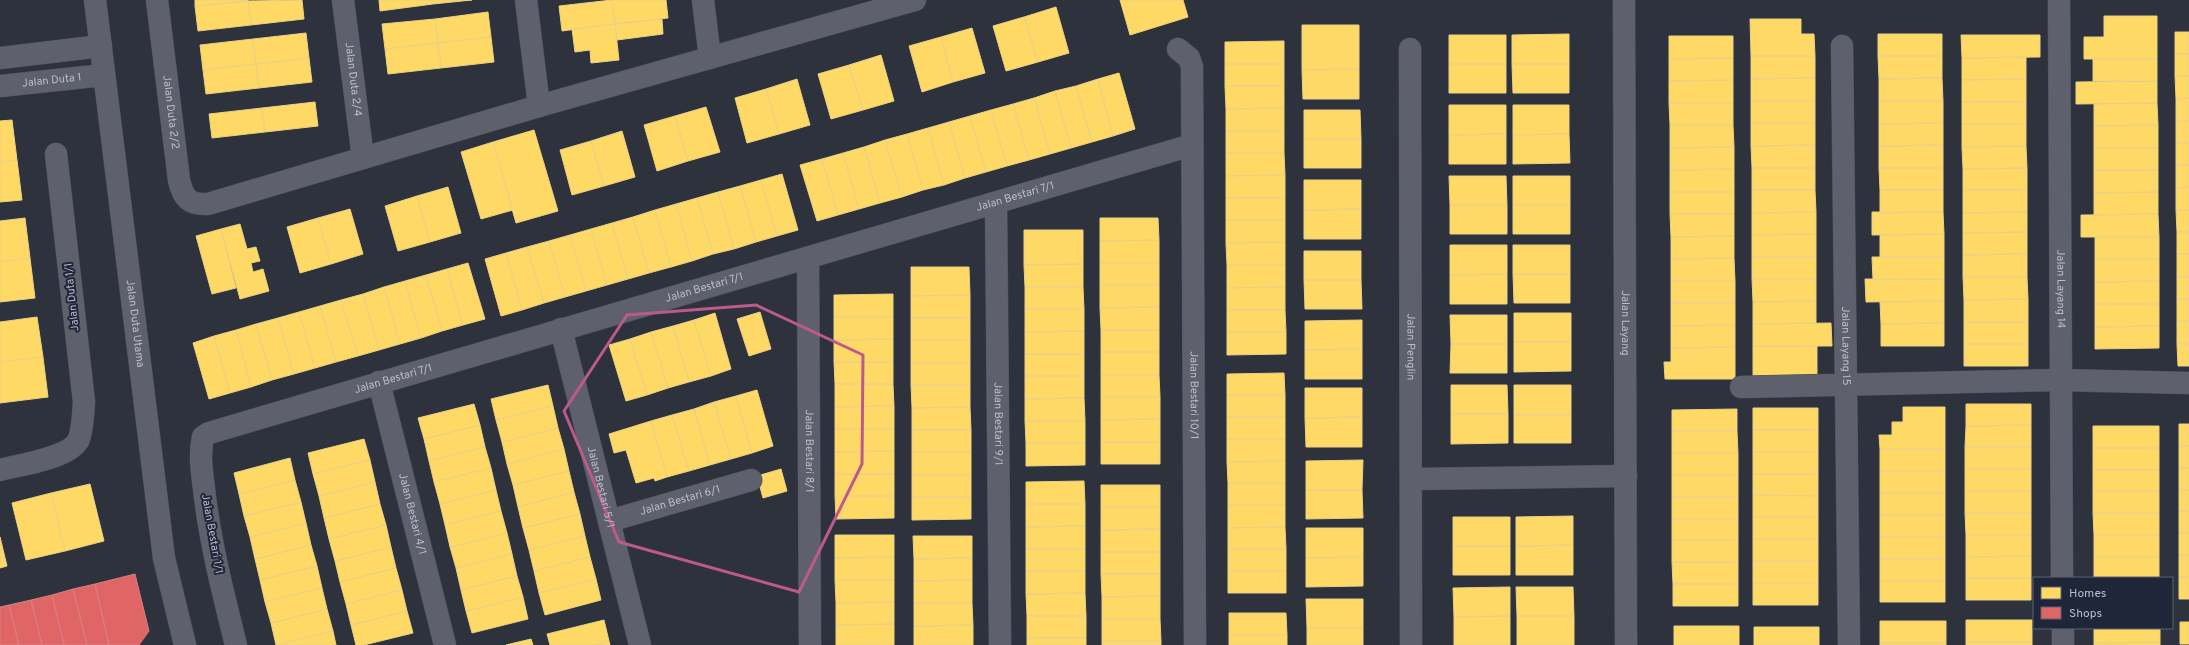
<svg xmlns="http://www.w3.org/2000/svg" width="2189" height="645" font-family="Overpass,sans-serif">
	<style>
		.homes { fill: #ffd966; stroke: #ead185 }
		.shops { fill: #e06666; stroke: #d48085 }
		.lines { fill: none; stroke-linecap: round; stroke-linejoin: round }
		.minor-casing { stroke: #4b4f57; stroke-width: 23 }
		.minor { stroke: #5e616b; stroke-width: 22 }
		.marked { fill: none; stroke: #be5a89; stroke-width: 3; stroke-linejoin: round }
		.labels { text-anchor: middle; dominant-baseline: central; stroke-width: 4; stroke-linejoin: round; paint-order: stroke }
		.street-label { font-size: 11px; fill: #b9bdcd; stroke: #202639 }
	</style>
	<rect width="100%" height="100%" fill="#2d323d"/>
	<path class="homes" d="M195,0H248V1L195,6Z
		M302,0L304,19L251,25L248,1Z
		M379,0H433V4L380,11Z
		M433,0H472L433,4Z
		M612,0H666L668,18L615,24Z
		M612,0L615,24L562,31L559,6Z
		M1120,0H1183L1188,17L1130,35Z
		M248,1L251,25L198,31L195,6Z
		M1056,7L1069,53L1038,62L1024,17Z
		M488,12L491,37L438,43L435,19Z
		M2104,16H2157V59H2084V37H2104Z
		M1024,17L1038,62L1006,71L993,26Z
		M435,19L438,43L385,49L382,24Z
		M662,19L663,34L617,40L615,24Z
		M1750,19H1801V34H1814L1815,56H1751Z
		M615,24L619,60L591,63L590,50L575,52L572,29Z
		M1302,25H1359V69L1302,70Z
		M972,28L985,73L953,82L941,37Z
		M2175,32H2189V54H2175Z
		M306,33L309,58L256,64L253,39Z
		M1569,34V64H1512V35Z
		M1878,34H1942V56H1878Z
		M1449,35H1506V64H1449Z
		M1961,35H2040V57L1962,58Z
		M1669,36H1733V58L1669,59Z
		M491,37L494,62L441,68L438,43Z
		M941,37L953,82L922,92L909,46Z
		M253,39L256,64L203,70L200,45Z
		M1284,41V64H1225V42Z
		M438,43L441,68L388,74L385,49Z
		M2175,54H2189V76H2175Z
		M881,55L894,101L863,110L849,65Z
		M1751,56H1815V78L1751,79Z
		M1878,56H1942V78L1879,79Z
		M2026,57V79L1962,80V58Z
		M309,58L312,82L259,88L256,64Z
		M1733,58V80L1669,81V59Z
		M2093,59H2157V81H2093Z
		M256,64L259,88L206,94L203,70Z
		M1225,64H1284V86H1225Z
		M1449,64H1506V93H1449Z
		M1512,64H1569V93H1513Z
		M849,65L863,110L831,119L818,74Z
		M1359,69V99H1303L1302,70Z
		M1119,73L1135,129L1113,136L1098,79Z
		M2175,76H2189V98L2176,99Z
		M1815,78V101H1751V79Z
		M1942,78L1943,101H1879V79Z
		M797,79L810,125L779,134L766,89Z
		M1098,79L1113,136L1092,142L1076,86Z
		M2026,79V102H1962V80Z
		M1733,80V103H1669V81Z
		M2157,81V103L2076,104V82Z
		M1076,86L1092,142L1071,148L1055,91Z
		M1225,86H1284V108L1226,109Z
		M766,89L779,134L747,143L735,98Z
		M1055,91L1071,148L1050,154L1034,98Z
		M1034,98L1050,154L1029,160L1013,104Z
		M2189,98V121H2176V99Z
		M1751,101H1815V123H1751Z
		M1879,101H1943V123L1879,124Z
		M315,102L318,126L265,132L262,108Z
		M1962,102H2026V124H1962Z
		M1669,103H1733V125H1670Z
		M2157,103L2158,125L2094,126V104Z
		M1013,104L1029,160L1007,166L991,110Z
		M1449,105H1506V134L1449,135Z
		M1513,105H1569V134L1513,135Z
		M706,107L720,152L688,161L675,116Z
		M262,108L265,132L212,138L209,114Z
		M1284,108V131H1226V109Z
		M991,110L1007,166L986,172L970,116Z
		M1304,110H1360L1361,139H1304Z
		M675,116L688,161L657,171L644,125Z
		M970,116L986,172L965,178L949,122Z
		M12,120L17,160L0,162V121Z
		M2176,121H2189V143H2176Z
		M949,122L965,178L944,185L928,128Z
		M1751,123H1815V145L1751,146Z
		M1943,123V145L1879,146V124Z
		M1962,124H2026V146L1962,147Z
		M1670,125H1733L1734,147L1670,148Z
		M2158,125V148H2094V126Z
		M928,128L944,185L923,190L907,134Z
		M534,130L558,211L516,223L493,142Z
		M622,131L635,177L604,186L591,141Z
		M1226,131H1284V153H1226Z
		M907,134L923,190L902,197L885,140Z
		M1506,134V164H1449V135Z
		M1569,134L1570,163L1513,164V135Z
		M1304,139H1361V168H1304Z
		M885,140L902,197L880,203L864,147Z
		M591,141L604,186L572,195L560,150Z
		M493,142L513,210L481,219L461,152Z
		M2176,143H2189V165H2176Z
		M1815,145V168H1752L1751,146Z
		M1943,145V168H1879V146Z
		M2026,146L2027,168L1963,169L1962,147Z
		M864,147L880,203L859,209L843,153Z
		M1734,147V169L1670,170V148Z
		M2094,148H2158V170H2094Z
		M843,153L859,209L838,215L822,159Z
		M1226,153H1284L1285,175L1226,176Z
		M822,159L838,215L817,221L800,165Z
		M17,160L22,200L0,202V162Z
		M2176,165H2189V187L2176,188Z
		M1752,168H1815V190H1752Z
		M1879,168H1943V190H1880Z
		M2027,168V190H1963V169Z
		M1734,169V192H1670V170Z
		M2094,170H2158V192L2094,193Z
		M782,174L798,230L777,236L761,180Z
		M1285,175V198H1226V176Z
		M1449,176H1506L1507,205H1450Z
		M1513,176H1570V205H1513Z
		M761,180L777,236L756,242L740,186Z
		M1304,180H1361V209L1304,210Z
		M740,186L756,242L734,249L718,192Z
		M448,187L461,233L430,242L417,196Z
		M2189,187V210H2176V188Z
		M1752,190H1815L1816,212L1752,213Z
		M1880,190H1943V212L1880,213Z
		M1963,190H2027V212L1963,213Z
		M718,192L734,249L713,254L697,198Z
		M1670,192H1734V214H1670Z
		M2158,192V214L2094,215V193Z
		M417,196L430,242L398,251L385,206Z
		M697,198L713,254L692,261L676,204Z
		M1226,198H1285V220H1226Z
		M676,204L692,261L671,267L655,210Z
		M1450,205H1507V234H1450Z
		M1513,205H1570V234H1513Z
		M350,209L363,254L331,264L318,218Z
		M1361,209V239H1304V210Z
		M655,210L671,267L649,273L633,217Z
		M2176,210H2189V232H2177Z
		M1816,212V234L1752,235V213Z
		M1872,212H1943L1944,234L1872,235Z
		M2027,212V232L1963,233V213Z
		M1670,214H1734V236L1671,237Z
		M2158,214L2159,237H2081V215Z
		M633,217L649,273L628,279L612,223Z
		M25,218L30,258L0,262V221Z
		M318,218L331,264L300,273L287,227Z
		M1100,218H1158L1159,240L1100,241Z
		M1226,220H1285V242L1226,243Z
		M612,223L628,279L607,285L591,229Z
		M240,224L247,249L256,247L260,261L251,263L253,272L263,269L269,291L240,299L221,229Z
		M221,229L236,288L212,294L196,236Z
		M591,229L607,285L586,291L570,235Z
		M1024,230H1083V264L1024,265Z
		M2027,232V254L1963,255V233Z
		M2177,232H2189V254H2177Z
		M1816,234V257H1752V235Z
		M1944,234V257H1880V235Z
		M570,235L586,291L565,297L549,241Z
		M1734,236V258L1671,259V237Z
		M2095,237H2159V259H2095Z
		M1159,240V263H1100V241Z
		M549,241L565,297L544,303L527,247Z
		M1285,242V265H1227L1226,243Z
		M1450,245H1507V274L1450,275Z
		M1513,245H1570V274H1513Z
		M527,247L544,303L522,310L506,253Z
		M1304,251H1361V280H1304Z
		M506,253L522,310L501,316L485,259Z
		M2027,254V277H1963V255Z
		M2177,254H2189V277H2177Z
		M1752,257H1816V279H1752Z
		M1872,257H1944V279L1873,280Z
		M30,258L35,298L0,302V262Z
		M1734,258L1735,281H1671V259Z
		M2095,259H2159V281L2095,282Z
		M468,263L485,319L463,325L447,269Z
		M1100,263H1159V285H1100Z
		M1083,264V287H1025L1024,265Z
		M1227,265H1285V287L1227,288Z
		M911,267H969L970,295L911,296Z
		M447,269L463,325L442,331L426,275Z
		M1507,274V304H1450V275Z
		M1513,274H1570V303H1514Z
		M426,275L442,331L421,338L405,281Z
		M1963,277H2027L2028,299L1964,300Z
		M2177,277H2189V299H2177Z
		M1752,279H1816V301L1753,302Z
		M1865,279H1944V301L1866,302Z
		M1304,280H1361L1362,309H1305Z
		M405,281L421,338L400,344L384,287Z
		M1671,281H1735V303H1671Z
		M2159,281V304H2095V282Z
		M1100,285H1159V307L1100,308Z
		M384,287L400,344L379,350L363,294Z
		M1025,287H1083L1084,309H1025Z
		M1285,287V310H1227V288Z
		M363,294L379,350L358,356L341,300Z
		M893,294V317H834V295Z
		M970,295V318H911V296Z
		M2028,299V322H1964V300Z
		M2177,299H2189V321H2177Z
		M341,300L358,356L336,362L320,306Z
		M1816,301V323L1753,324V302Z
		M1944,301V323L1881,324L1880,302Z
		M1671,303H1735V325L1671,326Z
		M2095,304H2159V326L2095,327Z
		M320,306L336,362L315,368L299,312Z
		M1159,307V330H1101L1100,308Z
		M1025,309H1084V331L1025,332Z
		M1227,310H1285L1286,332H1227Z
		M299,312L315,368L294,374L278,318Z
		M760,312L771,349L749,356L737,319Z
		M715,313L731,369L711,376L694,320Z
		M1514,313H1571V342H1514Z
		M1450,315H1507V344H1451Z
		M37,317L43,357L0,362V322Z
		M834,317H893V339L834,340Z
		M278,318L294,374L272,380L256,324Z
		M911,318H970V340H911Z
		M694,320L711,376L689,382L673,326Z
		M1362,320V349L1305,350V321Z
		M2177,321H2189V344H2177Z
		M1964,322H2028V344H1964Z
		M1831,323L1832,346H1753V324Z
		M1944,323V346H1881V324Z
		M256,324L272,380L251,387L236,330Z
		M1735,325V347L1671,348V326Z
		M673,326L689,382L668,388L651,332Z
		M2159,326V348L2095,349V327Z
		M236,330L251,387L230,393L214,336Z
		M1101,330H1159V352H1101Z
		M1084,331V354H1025V332Z
		M651,332L668,388L647,395L630,339Z
		M1227,332H1286V354L1227,355Z
		M214,336L230,393L209,399L193,343Z
		M630,339L647,395L626,401L609,345Z
		M893,339V362H834V340Z
		M911,340H970V363H911Z
		M1514,342H1571V371L1514,372Z
		M1451,344H1507V373H1450Z
		M1964,344H2028V366H1964Z
		M2177,344H2189V366H2178Z
		M1753,346H1817V377H1753Z
		M1735,347V379H1665L1664,362H1671V348Z
		M1362,349V379H1305V350Z
		M1101,352H1159V375H1101Z
		M1025,354H1084V376H1025Z
		M43,357L48,397L0,403V362Z
		M834,362H893V384H835Z
		M911,363H970V385H911Z
		M1284,373L1285,395H1227V374Z
		M1101,375H1159L1160,397H1101Z
		M1025,376H1084V398L1025,399Z
		M835,384H893L894,406L835,407Z
		M548,385L553,406L496,420L491,399Z
		M911,385H970V407L912,408Z
		M1451,385H1507L1508,414H1451Z
		M1514,385H1571V415H1514Z
		M1305,388H1362V417L1305,418Z
		M757,390L773,446L752,453L736,396Z
		M1227,395H1285V417H1227Z
		M736,396L752,453L731,459L714,402Z
		M1101,397H1160V419L1101,420Z
		M1084,398L1085,421H1025V399Z
		M714,402L731,459L710,465L694,409Z
		M474,404L480,425L424,439L418,418Z
		M1966,404H2031V425L1966,426Z
		M553,406L558,428L502,442L496,420Z
		M894,406V429H835V407Z
		M970,407L971,430H912V408Z
		M1903,407H1945V449H1880L1879,435H1892V422H1903Z
		M1753,408H1818V430H1753Z
		M694,409L710,465L689,471L672,415Z
		M1737,409V431H1672V410Z
		M1451,414H1508V443L1451,444Z
		M672,415L689,471L667,477L651,421Z
		M1514,415H1571V443H1514Z
		M1227,417H1285V439H1227Z
		M1362,417V447H1306L1305,418Z
		M1160,419V442H1101V420Z
		M651,421L667,477L655,481L654,478L636,483L626,450L614,453L609,434Z
		M1025,421H1085V443H1026Z
		M2179,424H2189V446H2179Z
		M480,425L485,447L429,461L424,439Z
		M2031,425V447H1965L1966,426Z
		M2093,426H2159V448H2093Z
		M558,428L564,449L507,464L502,442Z
		M835,429H894V451L835,452Z
		M912,430H971V452H912Z
		M1753,430H1818V452H1753Z
		M1672,431H1737L1738,453H1672Z
		M364,439L370,460L313,474L308,453Z
		M1227,439H1285V461L1227,462Z
		M1101,442H1160V464H1101Z
		M1026,443H1085V465L1026,466Z
		M2179,446H2189V468H2179Z
		M485,447L491,468L434,482L429,461Z
		M1965,447H2031V469H1965Z
		M2093,448H2159V470H2093Z
		M564,449L569,471L513,485L507,464Z
		M1880,449H1945V471H1880Z
		M894,451V474H835V452Z
		M912,452H971V475H912Z
		M1753,452H1818V474H1753Z
		M1672,453H1738V475H1672Z
		M290,458L295,480L239,494L234,473Z
		M370,460L375,482L319,496L313,474Z
		M1363,460L1362,490H1306V461Z
		M1285,461V483H1228L1227,462Z
		M491,468L496,490L440,504L434,482Z
		M2179,468H2189V490H2179Z
		M781,469L787,491L763,498L757,476Z
		M1965,469H2031V491H1965Z
		M2093,470H2159V491H2093Z
		M569,471L574,492L518,507L513,485Z
		M1880,471H1945V493H1880Z
		M835,474H894V496H835Z
		M1753,474H1818V496L1753,495Z
		M912,475H971V497H912Z
		M1672,475H1738V497H1672Z
		M295,480L301,502L244,516L239,494Z
		M1084,481L1085,504H1026V482Z
		M375,482L380,504L324,518L319,496Z
		M1228,483H1285V505H1228Z
		M90,484L104,541L65,551L51,493Z
		M1101,485H1160V507H1101Z
		M496,490L501,511L445,525L440,504Z
		M1306,490H1362L1363,518L1306,519Z
		M2179,490H2189V511H2179Z
		M1965,491H2031V513H1965Z
		M2093,491H2159V513H2093Z
		M574,492L580,514L523,528L518,507Z
		M51,493L65,551L26,560L12,503Z
		M1880,493H1945V515H1880Z
		M1753,495L1818,496V517H1753Z
		M835,496H894V518L836,519Z
		M912,497H971V519L912,520Z
		M1672,497H1738V519H1672Z
		M301,502L306,523L250,537L244,516Z
		M380,504L386,525L329,539L324,518Z
		M1026,504H1085V526L1026,527Z
		M1228,505H1285V527L1228,528Z
		M1101,507H1160V529L1101,530Z
		M501,511L507,533L450,547L445,525Z
		M2179,511H2189V533H2179Z
		M1965,513H2031V535H1966Z
		M2093,513H2159V535H2094Z
		M580,514L585,536L529,550L523,528Z
		M1880,515H1945V537H1880Z
		M1573,516V545L1516,546V517Z
		M1453,517H1510V546H1453Z
		M1753,517H1818V539H1753Z
		M1672,519H1738V540H1672Z
		M306,523L311,545L255,559L250,537Z
		M386,525L391,547L335,561L329,539Z
		M1085,526V549H1026V527Z
		M1285,527L1286,549H1228V528Z
		M1306,528H1363V557L1306,558Z
		M1160,529V552H1101V530Z
		M507,533L512,554L456,568L450,547Z
		M2179,533H2189V555H2179Z
		M835,535H894V557L835,558Z
		M1966,535H2031V556L1966,557Z
		M2094,535H2159V557H2094Z
		M585,536L590,557L534,571L529,550Z
		M913,536H972V558L914,559Z
		M0,537L7,566L0,568Z
		M1880,537H1945V559H1880Z
		M1753,539H1818V561H1753Z
		M1672,540H1738V562H1672Z
		M311,545L317,566L260,580L255,559Z
		M1573,545V575H1516V546Z
		M1453,546H1510V575H1453Z
		M391,547L396,568L340,582L335,561Z
		M1026,549H1085V571H1026Z
		M1228,549H1286V571H1228Z
		M1101,552H1160V574H1101Z
		M512,554L517,576L461,590L456,568Z
		M2179,555H2189V577H2179Z
		M2031,556V578H1966V557Z
		M590,557L596,579L539,593L534,571Z
		M894,557V580H835V558Z
		M1363,557V586L1306,587V558Z
		M2094,557H2159V578H2094Z
		M972,558V580L914,581V559Z
		M1880,559H1945V581H1880Z
		M1753,561H1818V583H1753Z
		M1672,562H1738V584H1673Z
		M317,566L322,588L265,602L260,580Z
		M396,568L402,590L346,604L340,582Z
		M1026,571H1085V593L1026,594Z
		M1228,571H1286V593H1228Z
		M1101,574H1160V596L1102,597Z
		M517,576L523,597L466,611L461,590Z
		M2179,577H2189V599H2179Z
		M1966,578H2031V600H1966Z
		M596,579L601,600L545,615L539,593Z
		M835,580H894V602L836,603Z
		M972,580V603H914V581Z
		M1880,581H1945V602H1880Z
		M1753,583H1818V605H1753Z
		M1673,584H1738V606H1673Z
		M1510,587V616L1454,617L1453,588Z
		M1516,587H1573L1574,616H1517Z
		M322,588L327,609L271,623L265,602Z
		M402,590L407,611L351,625L346,604Z
		M1085,593L1086,616H1027L1026,594Z
		M1160,596V619H1102V597Z
		M523,597L528,619L472,633L466,611Z
		M1306,599H1363V628H1307Z
		M894,602V624L836,625V603Z
		M914,603H972L973,625L914,626Z
		M327,609L333,631L276,645L271,623Z
		M407,611L413,633L364,645H356L351,625Z
		M1229,613H1286L1287,635H1229Z
		M1027,616H1086V638H1027Z
		M1510,616V645H1454V617Z
		M1517,616H1574V645H1517Z
		M1102,619H1160L1161,641H1102Z
		M604,620L609,641L595,645H550L547,634Z
		M1966,620H2032V642H1966Z
		M1880,621H1946V643H1880Z
		M2180,622H2189V644H2180Z
		M894,624V645H836V625Z
		M973,625V645H914V626Z
		M1674,626H1739V645H1674Z
		M1754,627H1819V645H1754Z
		M1307,628H1363V645H1307Z
		M2094,628H2160V642L2094,643Z
		M333,631L336,645H276Z
		M1229,635H1287V645H1229Z
		M1027,638H1086V645H1027Z
		M531,639L533,645H506Z
		M609,641L610,645H595Z
		M1102,641H1161V645H1102Z
		M1966,642H2032V645H1966Z
		M2160,642V645H2094V643Z
		M1880,643H1946V645H1880Z"/>
	<path class="shops" d="M135,574L149,631L139,645H109L95,584Z
		M95,584L109,645H87L73,589Z
		M73,589L87,645H64L52,595Z
		M52,595L64,645H42L31,600Z
		M31,600L42,645H19L9,605Z
		M9,605L19,645H0V607Z"/>
	<g class="lines">
		<defs>
			<g id="minor">
				<path id="s1" d="M95,0L164,558L185,645"/>
				<path id="s2" d="M157,0L179,180C183,198 189,205 208,204L539,106L915,0"/>
				<path id="s3" d="M343,0L363,158"/>
				<path d="M526,0L539,106"/>
				<path d="M703,0L710,58"/>
				<path id="s4" d="M1624,0L1626,645"/>
				<path id="s5" d="M2059,0L2062,578"/>
				<path id="s6" d="M1842,46L1849,645"/>
				<path id="s7" d="M1178,49L1189,58L1192,67L1195,645"/>
				<path id="s8" d="M1410,49L1411,645"/>
				<path d="M0,58L101,46"/>
				<path id="s9" d="M0,86L104,75"/>
				<path id="s10" d="M996,203L1000,645"/>
				<path id="s11" d="M808,258L810,645"/>
				<path id="s12" d="M561,329L640,645"/>
				<path id="s13" d="M379,382L445,645"/>
				<path d="M1741,387L2060,380L2189,383"/>
				<path d="M0,470C19,465 71,458 79,439C83,427 83,414 84,402L56,154"/>
				<path d="M1411,479L1626,476"/>
				<path id="s14" d="M609,521L751,480"/>
				<path d="M2063,628V645"/>
				<path id="s15" d="M236,645C223,593 210,542 204,489C202,472 199,455 203,437L209,433L1192,145"/>
			</g>
		</defs>
		<use href="#minor" class="minor-casing"/>
		<use href="#minor" class="minor"/>
	</g>
	<path class="marked" d="M756,305L863,355L862,464L799,592L619,542L564,411L627,315Z"/>
	<g class="labels">
		<g class="street-label">
			<text stroke="none"><textPath href="#s3" startOffset="80">Jalan Duta 2/4</textPath></text>
			<text stroke="none"><textPath href="#s9" startOffset="52">Jalan Duta 1</textPath></text>
			<text stroke="none"><textPath href="#s2" startOffset="113">Jalan Duta 2/2</textPath></text>
			<text stroke="none"><textPath href="#s15" startOffset="1059">Jalan Bestari 7/1</textPath></text>
			<text stroke="none"><textPath href="#s15" startOffset="735">Jalan Bestari 7/1</textPath></text>
			<text stroke="none"><textPath href="#s5" startOffset="289">Jalan Layang 14</textPath></text>
			<text transform="translate(72 297) rotate(-96)">Jalan Duta 1/1</text>
			<text stroke="none"><textPath href="#s4" startOffset="323">Jalan Layang</textPath></text>
			<text stroke="none"><textPath href="#s1" startOffset="326">Jalan Duta Utama</textPath></text>
			<text stroke="none"><textPath href="#s6" startOffset="300">Jalan Layang 15</textPath></text>
			<text stroke="none"><textPath href="#s8" startOffset="298">Jalan Penglin</textPath></text>
			<text stroke="none"><textPath href="#s15" startOffset="411">Jalan Bestari 7/1</textPath></text>
			<text stroke="none"><textPath href="#s7" startOffset="352">Jalan Bestari 10/1</textPath></text>
			<text stroke="none"><textPath href="#s10" startOffset="221">Jalan Bestari 9/1</textPath></text>
			<text stroke="none"><textPath href="#s11" startOffset="193">Jalan Bestari 8/1</textPath></text>
			<text stroke="none"><textPath href="#s12" startOffset="163">Jalan Bestari 5/1</textPath></text>
			<text stroke="none"><textPath href="#s14" startOffset="74">Jalan Bestari 6/1</textPath></text>
			<text stroke="none"><textPath href="#s13" startOffset="136">Jalan Bestari 4/1</textPath></text>
			<text transform="translate(212 534) rotate(80)">Jalan Bestari 1/1</text>
		</g>
	</g>
	<rect x="2033" y="577" width="140" height="52" fill="#202639" stroke="#5d6274"/>
	<rect x="2041" y="587" width="20" height="12" fill="#ffd966" stroke="#5d6274"/>
	<text x="2069" y="597" font-size="12" fill="#b9bdcd">Homes</text>
	<rect x="2041" y="607" width="20" height="12" fill="#e06666" stroke="#5d6274"/>
	<text x="2069" y="617" font-size="12" fill="#b9bdcd">Shops</text>
</svg>
